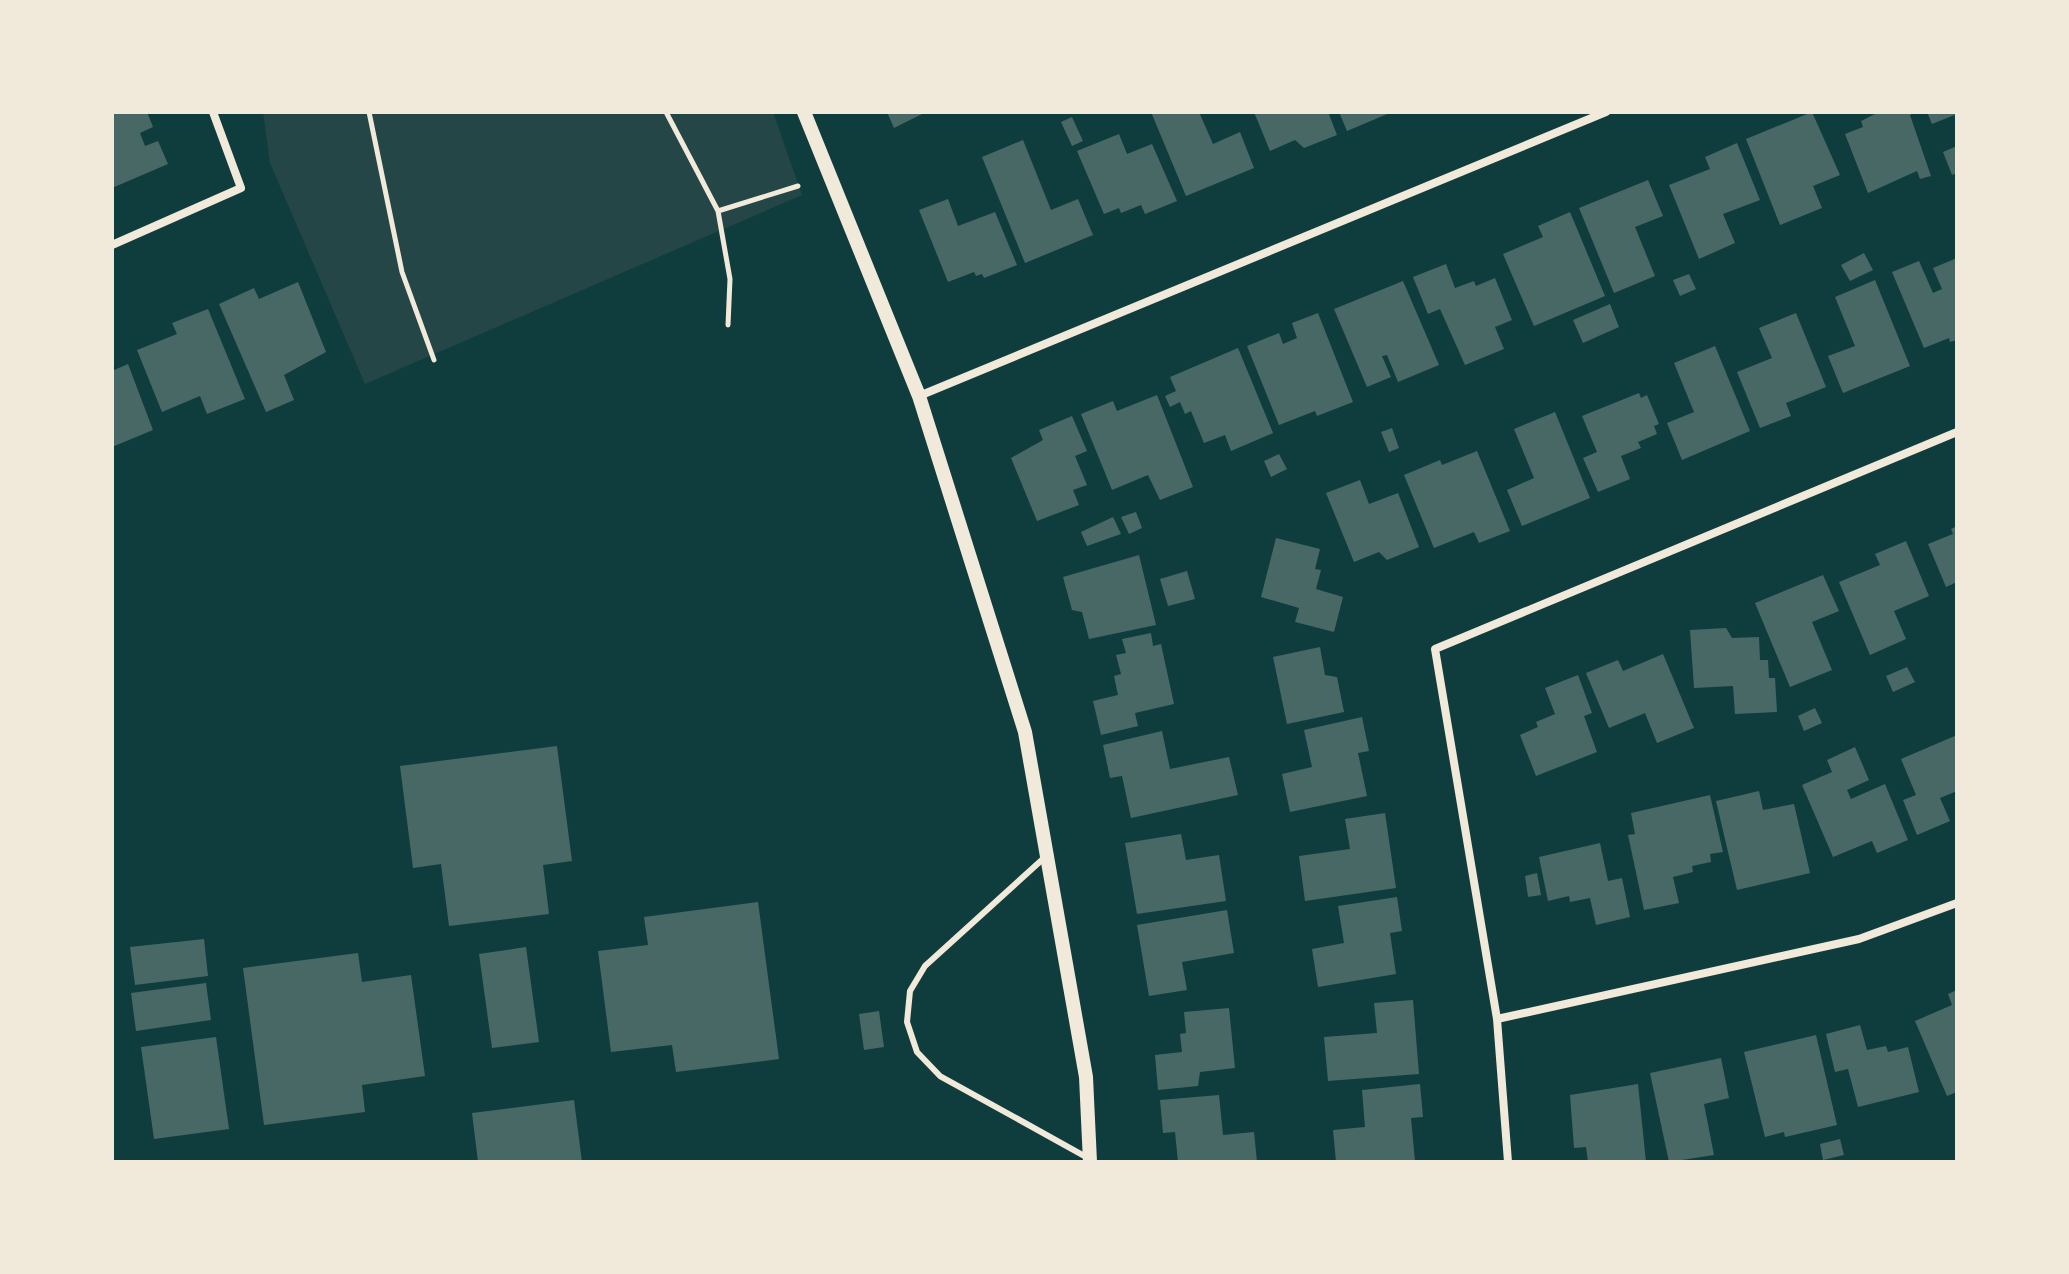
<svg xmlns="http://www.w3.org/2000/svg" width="2069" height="1274" font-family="'Playfair Display',serif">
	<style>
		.green { fill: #244646 }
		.building { fill: #486865 }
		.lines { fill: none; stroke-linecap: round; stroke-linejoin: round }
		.path { stroke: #f1e9da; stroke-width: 5 }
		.service { stroke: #f1e9da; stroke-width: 6 }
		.minor { stroke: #f1e9da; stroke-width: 8 }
		.tertiary { stroke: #f1e9da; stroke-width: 14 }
	</style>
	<rect width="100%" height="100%" fill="#0f3d3e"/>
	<path class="green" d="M263,112H773L802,195L365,384L270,163Z"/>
	<path class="building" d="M112,112H147L153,127L140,133L145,146L158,141L168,164L112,188Z
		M887,112H926L894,128Z
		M1151,112H1199L1213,144L1240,132L1254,168L1186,196Z
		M1254,112H1328L1337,135L1304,148L1295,140L1270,151Z
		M1339,112H1392L1347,131Z
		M1812,112L1840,175L1813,186L1822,208L1780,225L1746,139Z
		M1879,112H1916L1910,115L1931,176L1920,179L1917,171L1868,193L1845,134L1863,127L1861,121Z
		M1927,112H1957V114L1932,124Z
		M1072,117L1083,141L1072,146L1061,122Z
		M1119,134L1127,154L1152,144L1177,201L1145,214L1141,205L1121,213L1119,208L1104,214L1077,151Z
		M1023,140L1051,210L1078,199L1093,235L1025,263L982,157Z
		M1737,143L1760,200L1723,214L1735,243L1699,259L1669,185L1710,169L1705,157Z
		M1957,146V173L1952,175L1943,152Z
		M1648,180L1663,216L1635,227L1655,276L1614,293L1579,208Z
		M948,199L958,226L995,212L1017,265L984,278L982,274L976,276L974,272L948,282L919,210Z
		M1570,212L1605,296L1534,326L1503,254L1543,237L1538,226Z
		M1864,253L1873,270L1850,281L1841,265Z
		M1957,258V340L1950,342L1949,338L1924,348L1892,272L1919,261L1933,293L1942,289L1933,268Z
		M1446,264L1455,288L1474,281L1476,286L1495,278L1512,320L1495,327L1504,349L1465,365L1440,309L1428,314L1413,277Z
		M1689,274L1696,289L1680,296L1673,280Z
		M1875,280L1910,366L1843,393L1828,356L1855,346L1835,297Z
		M1403,281L1439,365L1398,382L1387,355L1382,356L1391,377L1367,387L1334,309Z
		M298,282L326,352L284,375L294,400L266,412L219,304L254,288L259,299Z
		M1610,304L1619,327L1583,343L1573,320Z
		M208,309L245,399L207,414L200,396L162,412L137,350L177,334L172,323Z
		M1318,313L1353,402L1317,416L1315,411L1279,425L1247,346L1279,333L1283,344L1297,338L1292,323Z
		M1796,313L1826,387L1786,403L1791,416L1760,428L1737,372L1772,358L1759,328Z
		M1715,346L1750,431L1682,460L1667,423L1694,412L1674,363Z
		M1238,348L1273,433L1231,451L1225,435L1204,443L1191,411L1185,414L1180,402L1170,407L1165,396L1176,391L1170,377Z
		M128,364L153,430L112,447V371Z
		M1639,393L1641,398L1647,395L1659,424L1654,426L1657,434L1638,442L1641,448L1621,456L1630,479L1598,492L1583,458L1597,452L1582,416Z
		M1157,395L1193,487L1160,500L1148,475L1112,490L1081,414L1113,401L1117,411Z
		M1555,412L1590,498L1522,526L1507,490L1534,478L1514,429Z
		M1072,416L1087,451L1075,456L1087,485L1073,490L1079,505L1037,521L1011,458L1043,440L1039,430Z
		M1392,428L1399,448L1389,452L1381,432Z
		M1477,451L1510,531L1479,543L1474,532L1434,548L1404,475L1440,460L1442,465Z
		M1279,454L1287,469L1271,477L1264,461Z
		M1360,480L1369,504L1398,493L1419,547L1387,560L1379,552L1354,562L1326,493Z
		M1136,512L1142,528L1129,534L1121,517Z
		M1113,517L1121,534L1087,546L1081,532Z
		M1957,526V582L1946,587L1928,544L1953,534L1951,529Z
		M1276,538L1320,549L1315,569L1321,570L1316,589L1343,597L1334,632L1295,622L1299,608L1261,597Z
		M1906,541L1929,596L1894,611L1906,639L1870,655L1839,582L1880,565L1875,554Z
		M1139,555L1156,625L1089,639L1082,612L1072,610L1063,577Z
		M1187,571L1195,599L1168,606L1160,579Z
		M1823,575L1839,611L1812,622L1832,670L1790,687L1755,603Z
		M1726,628L1732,638L1759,637L1760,660H1768L1769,678H1775L1777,712L1735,714L1733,686L1694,688L1690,630Z
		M1151,633L1153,646L1161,644L1174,704L1135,713L1138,726L1101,735L1093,701L1118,695L1114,676L1121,674L1116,655L1126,653L1122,639Z
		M1320,647L1325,675L1337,677L1344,712L1287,724L1273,657Z
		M1663,654L1694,728L1657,743L1645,713L1609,728L1586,673L1618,660L1623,671Z
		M1907,667L1915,682L1893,692L1886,676Z
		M1578,675L1592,713L1584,716L1597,752L1536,776L1520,735L1538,727L1536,722L1555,714L1545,688Z
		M1815,708L1822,723L1804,731L1798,716Z
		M1362,717L1369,751L1358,753L1367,796L1290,812L1282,774L1312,767L1304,730Z
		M1162,731L1170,769L1229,757L1238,795L1131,818L1122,776L1110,778L1103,745Z
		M1957,735V791L1940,798L1950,821L1917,835L1903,800L1916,795L1901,759Z
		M557,746L572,861L543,865L549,914L449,926L441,864L413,868L400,766Z
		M1855,747L1869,780L1847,790L1851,799L1885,784L1908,840L1877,853L1872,841L1833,857L1802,785L1832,772L1827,760Z
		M1759,791L1763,810L1794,804L1810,873L1737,890L1716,801Z
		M1710,795L1723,852L1710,854L1711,862L1692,866L1693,872L1673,877L1679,903L1644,910L1628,835L1635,834L1631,813Z
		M1385,813L1396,888L1305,901L1299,856L1350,849L1345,819Z
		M1181,834L1186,860L1219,855L1226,901L1137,914L1125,843Z
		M1600,843L1608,881L1622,878L1630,917L1596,925L1590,898L1570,902L1569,896L1548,901L1539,857Z
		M1537,873L1541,895L1528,897L1525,876Z
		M1397,897L1402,931L1390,933L1396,974L1318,987L1312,949L1344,943L1338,906Z
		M758,902L779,1059L676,1072L672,1045L611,1052L598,951L648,945L644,917Z
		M1227,910L1234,953L1182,962L1187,990L1149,996L1137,925Z
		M204,939L208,976L135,985L130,947Z
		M526,947L539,1042L492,1048L479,954Z
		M358,953L362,982L411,975L425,1076L362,1085L365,1112L264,1125L243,968Z
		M206,983L211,1020L136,1031L131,993Z
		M1957,990V1092L1947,1096L1915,1021L1952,1005L1948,994Z
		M1413,1000L1419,1074L1328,1081L1324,1037L1377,1033L1374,1003Z
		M1229,1008L1235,1068L1200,1072L1198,1086L1158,1090L1155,1055L1182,1052L1180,1034L1186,1033L1184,1012Z
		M879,1011L884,1047L864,1050L859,1014Z
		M1860,1025L1867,1050L1886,1046L1888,1052L1908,1047L1919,1092L1858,1107L1848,1069L1835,1072L1826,1034Z
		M1816,1035L1837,1125L1785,1137L1784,1132L1765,1137L1744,1052Z
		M216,1037L229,1129L154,1139L141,1047Z
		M1721,1058L1729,1098L1704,1104L1714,1155L1669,1162L1650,1073Z
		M1420,1084L1423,1117L1411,1118L1415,1161L1336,1162L1333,1130L1365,1127L1362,1090Z
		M1638,1084L1646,1162H1588L1586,1147L1574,1148L1570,1095Z
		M1219,1095L1223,1135L1254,1132L1257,1162H1178L1175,1132L1163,1133L1160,1100Z
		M574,1100L582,1162H478L472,1113Z
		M1840,1139L1844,1155L1823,1160L1820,1144Z"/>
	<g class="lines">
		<path class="path" d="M369,112L402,272L434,360
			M666,112L718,211L730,279L728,325
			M718,211L798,186"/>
		<path class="service" d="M1044,858L925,966L910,991L907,1022L917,1052L940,1076L1090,1159"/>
		<path class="minor" d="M112,245L241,188L213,112
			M919,396L1606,112
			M1497,1019L1859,939L1957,903
			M1508,1162L1497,1019L1435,649L1957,432"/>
		<path class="tertiary" d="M804,112L919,396L1025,732L1086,1077L1090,1162"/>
	</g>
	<rect width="2069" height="1274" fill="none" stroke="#f1e9da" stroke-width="228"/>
</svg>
